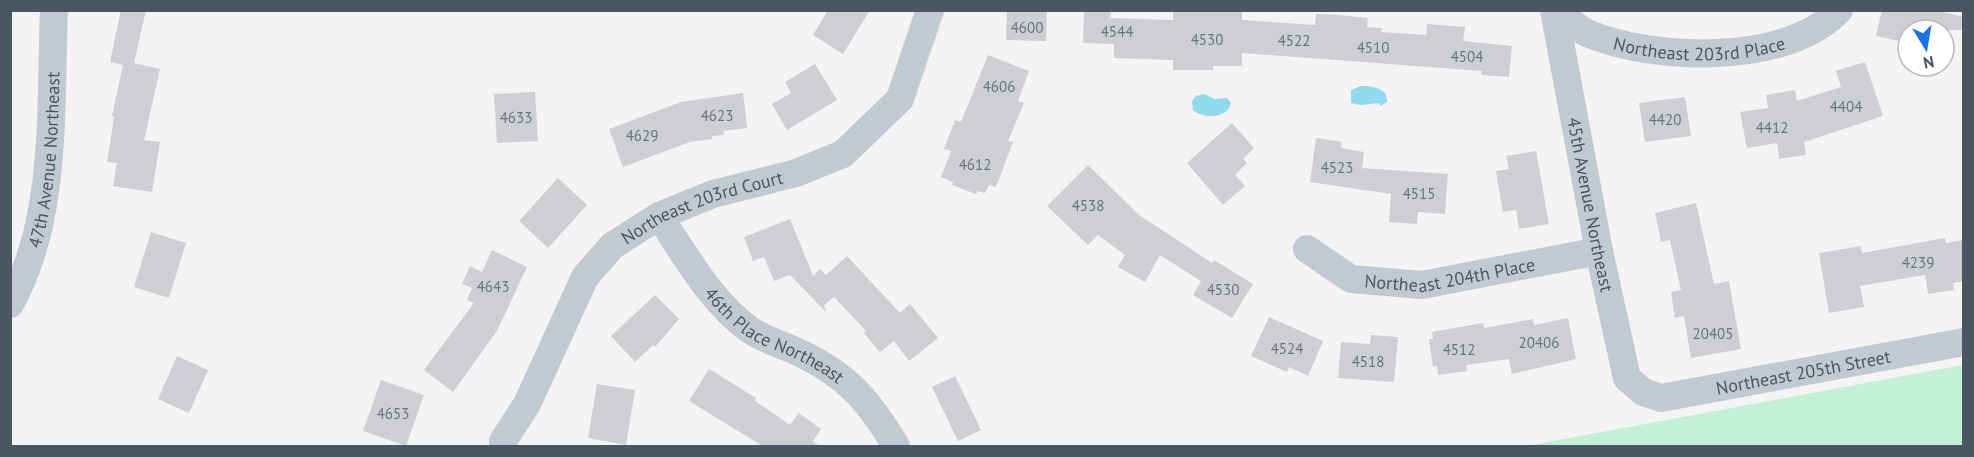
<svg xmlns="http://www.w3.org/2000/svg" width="1974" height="457" font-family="'PT Sans',sans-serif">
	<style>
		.green { fill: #c3f1d5 }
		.water { fill: #90daee }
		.building { fill: #cdcfd5 }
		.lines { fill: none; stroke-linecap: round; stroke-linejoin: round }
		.minor { stroke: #c1cad2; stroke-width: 28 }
		.labels { text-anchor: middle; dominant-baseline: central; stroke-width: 5; stroke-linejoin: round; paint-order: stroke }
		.number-label { font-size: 15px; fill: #6b747e }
		.street-label { font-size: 18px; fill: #4a5661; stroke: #fff }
	</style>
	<rect width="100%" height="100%" fill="#f5f3f3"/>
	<path class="green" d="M1963,365V446H1526Z"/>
	<path class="water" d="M1361,86C1373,86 1388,88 1387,102L1380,106L1379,103L1360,105L1351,103V90Z
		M1204,94L1215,99L1227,98L1231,103C1228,119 1203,119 1193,110L1192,101L1196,96Z"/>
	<path class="building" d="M121,10H146L134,63L160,69L144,140L160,142L152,192L113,186L117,163L107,162L114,117L112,116L123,65L110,62Z
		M828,10H870L843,54L813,35Z
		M1007,10H1047L1046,41L1006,40Z
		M1084,10H1111L1110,18L1173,20V12L1242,10V20L1315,25L1316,14L1339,15L1368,18L1367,27L1382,28L1381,32L1426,35L1427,24L1465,27L1463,41L1512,46L1509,77L1481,75L1482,71L1242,53V66H1213V70H1173V60L1114,58V44L1083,43Z
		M1882,10H1935L1964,17V30H1908V43L1876,36Z
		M988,55L1029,71L1018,101L1024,103L1008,141L1013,142L996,187L989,185L985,193L977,191L976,194L952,185L953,182L941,177L951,151L944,149L955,120L961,122Z
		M1865,62L1883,116L1804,142L1806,155L1779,159L1777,143L1747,148L1740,112L1768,108L1766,95L1795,90L1797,101L1841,87L1836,71Z
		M815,64L837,100L787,130L772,104L791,93L785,82Z
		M535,92L538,141L497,143L494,94Z
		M743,93L747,128L723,131L724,135L712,136V139L690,142L623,167L609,129L681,102Z
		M1685,97L1691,136L1645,142L1639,103Z
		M1232,123L1254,148L1243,159L1247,163L1235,175L1245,186L1223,205L1187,163Z
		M1316,138L1342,142L1341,148L1364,152L1362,168L1448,174L1445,214L1418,212L1417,224L1389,222L1391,194L1310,182Z
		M1536,151L1549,224L1519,229L1516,210L1503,212L1496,171L1509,169L1506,156Z
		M1088,165L1139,215L1212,263L1214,260L1253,284L1232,318L1193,295L1201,281L1160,255L1145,282L1118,267L1125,255L1098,235L1088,245L1047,206Z
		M558,178L587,205L548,248L519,221Z
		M1696,203L1714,284L1729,281L1741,349L1691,358L1684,316L1675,318L1671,292L1681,290L1670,240L1661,242L1655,213Z
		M790,219L813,276L820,269L826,275L847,256L900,313L910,304L938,338L909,361L894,341L880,352L864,333L866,331L834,297L824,305L826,312L790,275L774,281L764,257L753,261L744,237Z
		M151,232L186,243L169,298L134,287Z
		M1945,238L1946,243L1964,240V281L1953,283L1954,290L1928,294L1925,275L1860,286L1864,307L1829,313L1819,253L1861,246L1862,253Z
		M492,250L527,267L497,331L453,392L424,370L474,303L467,300L472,288L462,284L470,266L482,272Z
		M655,295L679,319L655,347L653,345L635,362L611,336Z
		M1269,317L1323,341L1308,376L1289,367L1287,372L1251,356Z
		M1568,318L1576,359L1512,374L1509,359L1466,365L1467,371L1438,375L1437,366L1433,367L1429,339H1433L1432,332L1483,323L1484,328L1533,319L1534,325Z
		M1371,335L1398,337L1394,382L1338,378L1341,342L1370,344Z
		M177,356L208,370L189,413L158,399Z
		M709,369L756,398L755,401L790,425L799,413L821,429L813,441L820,447H764L689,401Z
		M955,376L981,430L958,441L932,387Z
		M381,380L424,395L406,446L363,431Z
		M597,384L635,390L626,445L588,438Z"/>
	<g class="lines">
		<g class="minor">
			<path id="s1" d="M1554,10L1599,251L1627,378L1643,392L1661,398L1964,342"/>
			<path id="s2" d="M1558,10C1567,18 1576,28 1587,33C1652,61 1787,66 1839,10"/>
			<path id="s3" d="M659,216C686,256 710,301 750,330C764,340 784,345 800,353C848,376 869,401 896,446"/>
			<path id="s4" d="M1307,249L1351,279L1422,285L1599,251"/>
			<path id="s5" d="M10,304C58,219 50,105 54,10"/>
			<path id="s6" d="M503,441L527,404L585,277L612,246L659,216L713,194L796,173L843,154L900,99L930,10"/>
		</g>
	</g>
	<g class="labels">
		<g class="number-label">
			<text x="1027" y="27">4600</text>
			<text x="1117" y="31">4544</text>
			<text x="1207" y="39">4530</text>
			<text x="1294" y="40">4522</text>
			<text x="1373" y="47">4510</text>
			<text x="1467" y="56">4504</text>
			<text x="999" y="86">4606</text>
			<text x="1846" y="106">4404</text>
			<text x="717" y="115">4623</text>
			<text x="516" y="117">4633</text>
			<text x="1665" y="119">4420</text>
			<text x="1772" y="127">4412</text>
			<text x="642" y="135">4629</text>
			<text x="975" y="164">4612</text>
			<text x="1337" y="167">4523</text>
			<text x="1419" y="193">4515</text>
			<text x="1088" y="205">4538</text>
			<text x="1918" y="262">4239</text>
			<text x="493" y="286">4643</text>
			<text x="1223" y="289">4530</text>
			<text x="1713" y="333">20405</text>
			<text x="1539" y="342">20406</text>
			<text x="1287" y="348">4524</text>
			<text x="1459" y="349">4512</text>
			<text x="1368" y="361">4518</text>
			<text x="393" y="413">4653</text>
		</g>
		<g class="street-label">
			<text stroke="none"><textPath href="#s2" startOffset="152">Northeast 203rd Place</textPath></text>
			<text stroke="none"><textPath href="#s5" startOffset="150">47th Avenue Northeast</textPath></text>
			<text stroke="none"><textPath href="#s1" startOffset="198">45th Avenue Northeast</textPath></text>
			<text stroke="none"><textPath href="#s6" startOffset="324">Northeast 203rd Court</textPath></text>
			<text stroke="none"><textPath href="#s4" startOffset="153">Northeast 204th Place</textPath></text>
			<text stroke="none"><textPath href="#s3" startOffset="170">46th Place Northeast</textPath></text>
			<text stroke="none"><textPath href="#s1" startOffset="560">Northeast 205th Street</textPath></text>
		</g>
	</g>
	<rect width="1974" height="457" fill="none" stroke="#4a5661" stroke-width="24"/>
	<g transform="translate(1926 48) rotate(169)"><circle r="28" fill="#ffffff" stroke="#b7bbc0" stroke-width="1.5"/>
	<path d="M0-4.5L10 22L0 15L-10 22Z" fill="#1a73e8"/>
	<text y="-9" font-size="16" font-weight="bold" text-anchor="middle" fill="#4a5661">N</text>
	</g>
</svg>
